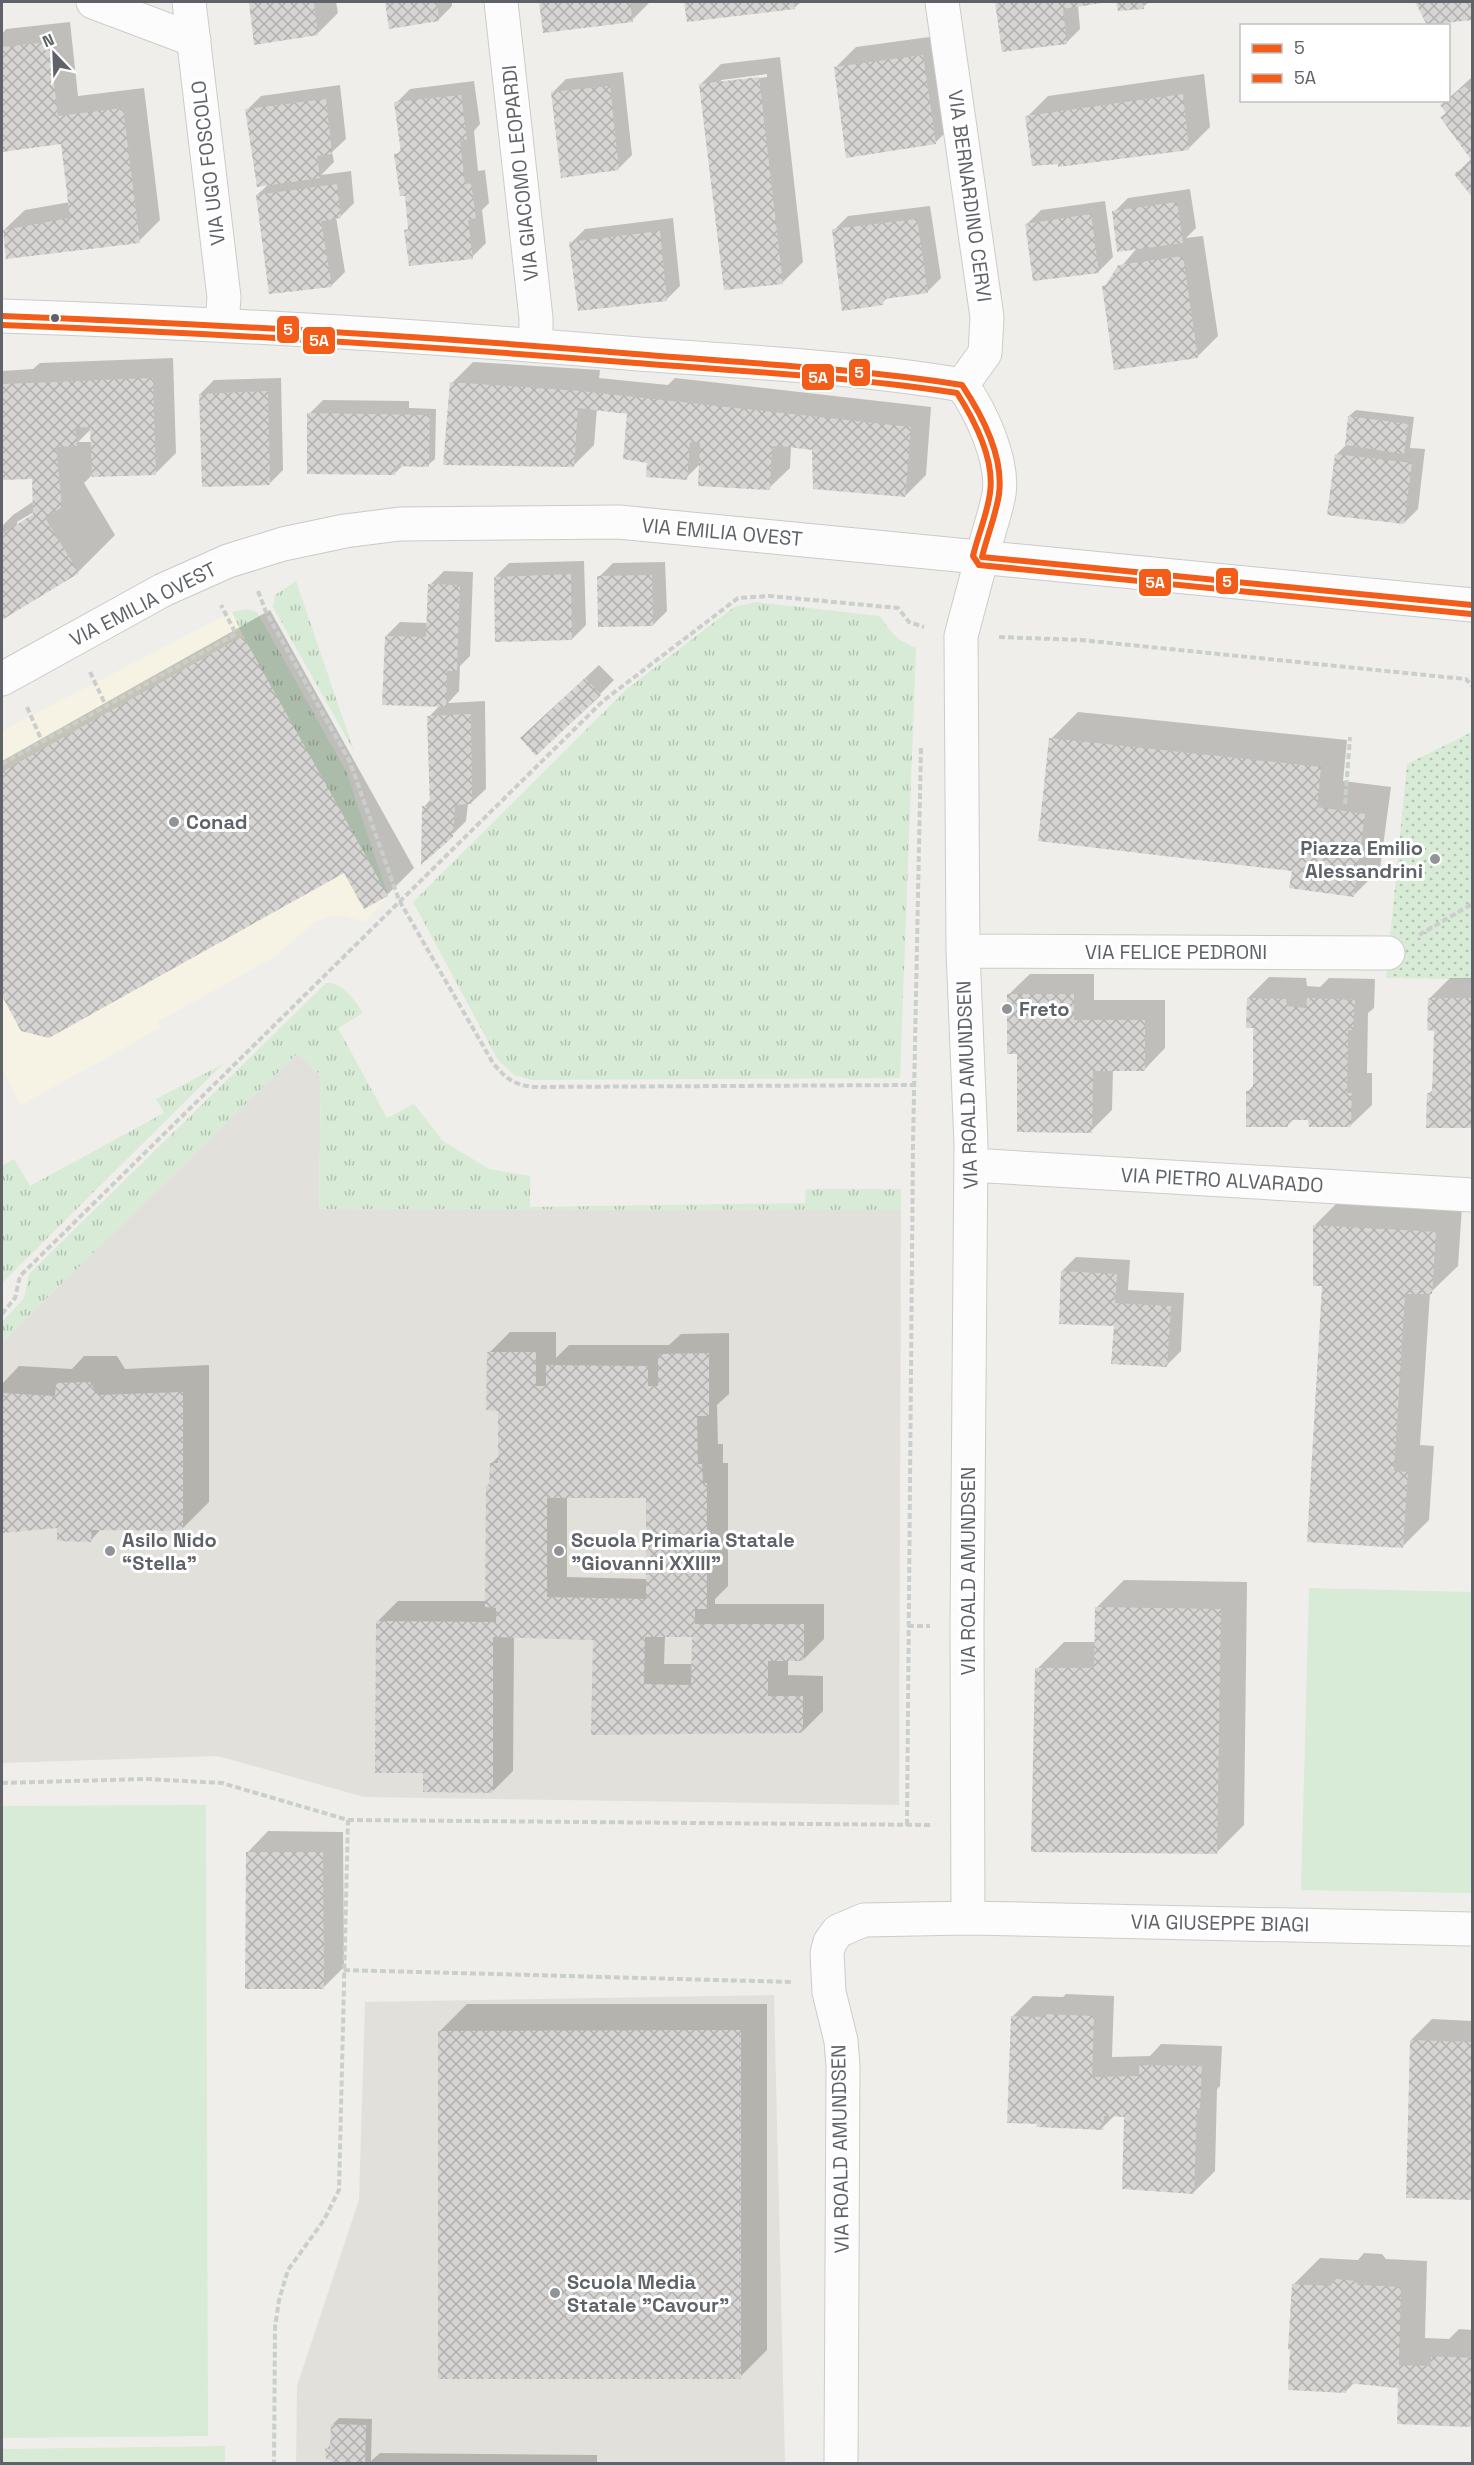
<svg xmlns="http://www.w3.org/2000/svg" width="1474" height="2465" font-family="'Space Grotesk',sans-serif">
	<style>
		.commercial { fill: #f7f3e4 }
		.education { fill: #e2e0da }
		.grass { fill: url(#grass-tufts) }
		.park { fill: url(#park-dots) }
		.garden { fill: #d8ebd6 }
		.shadow { fill: #0003; fill-rule: evenodd }
		.building { fill: url(#building-cross-hatch); fill-rule: evenodd }
		.lines { fill: none; stroke-linecap: round; stroke-linejoin: round }
		.minor-casing { stroke: #cbcccc; stroke-width: 35 }
		.tertiary-casing { stroke: #cbcccc; stroke-width: 35 }
		.secondary-casing { stroke: #cacacb; stroke-width: 35 }
		.path { stroke: #cacfcc; stroke-width: 4; stroke-dasharray: 6 3; stroke-linecap: butt }
		.minor { stroke: #fdfcfc; stroke-width: 33 }
		.tertiary { stroke: #fdfcfc; stroke-width: 33 }
		.secondary { stroke: #fdfcfc; stroke-width: 33 }
		.bus-1-casing { stroke: #fff; stroke-width: 10 }
		.bus-2-casing { stroke: #fff; stroke-width: 10 }
		.bus-1 { stroke: #f35c19; stroke-width: 6 }
		.bus-2 { stroke: #f35c19; stroke-width: 6 }
		.bus-dot { fill: #5f6368; stroke: #fff; stroke-width: 2 }
		.poi-dot { fill: #919496; stroke: #fff; stroke-width: 2 }
		.labels { text-anchor: middle; dominant-baseline: central; stroke-width: 6; stroke-linejoin: round; paint-order: stroke }
		.street-label { font-size: 20px; fill: #5f6368; stroke: #fff }
		.poi-label { font-size: 20px; font-weight: bold; fill: #5f6368; stroke: #fff; text-anchor: start }
		.line-badge { stroke: #fff; stroke-width: 2 }
		.badge-label { font-size: 16px; text-anchor: middle; font-weight: bold; fill: #fff }
	</style>
	<defs>
		<pattern id="grass-tufts" width="24" height="20" patternUnits="userSpaceOnUse" patternTransform="scale(1.5)"><rect width="24" height="20" fill="#d8ebd6"/><path d="M3 7l-1-3M5 7V3M7 7l1-3M15 17l-1-3M17 17v-4M19 17l1-3" fill="none" stroke="#b2c2b1"/></pattern>
		<pattern id="park-dots" width="8" height="8" patternUnits="userSpaceOnUse" patternTransform="scale(1.5)"><rect width="8" height="8" fill="#d8ebd6"/><path d="M2 2h.1M6 6h.1" fill="none" stroke="#b2c2b1" stroke-width="1.8" stroke-linecap="round"/></pattern>
		<pattern id="building-cross-hatch" width="8" height="8" patternUnits="userSpaceOnUse" patternTransform="scale(1.5)"><rect width="8" height="8" fill="#d6d5d3"/><path d="M0 0l8 8M0 8l8-8" fill="none" stroke="#b1b0af"/></pattern>
	</defs>
	<rect width="100%" height="100%" fill="#efeeea"/>
	<path class="commercial" d="M232,612L243,636L388,896L365,922L345,916H331L315,922L274,957L157,1022L160,1028L21,1105L2,1070V731Z"/>
	<path class="education" d="M298,1053L321,1076L319,1209L901,1210L899,1805L364,1797L218,1756L2,1763V1342Z
		M774,1995L785,2463L296,2464L297,2386L359,2200L365,2002Z"/>
	<path class="grass" d="M296,581L354,751L273,607L275,595Z
		M756,602L880,616C890,632 898,641 916,648L900,1078L532,1080L514,1075L498,1060L413,902L627,689L734,607Z
		M247,609L257,612L347,773L388,896L243,636L232,612Z
		M326,983C344,982 354,1000 363,1013L338,1028L387,1118L414,1104L443,1141L489,1169L530,1176V1207L805,1203L806,1189H901V1210L319,1209L321,1076L298,1053L2,1342V1322L24,1298L29,1274Z
		M223,1064L5,1280L2,1283V1166L14,1159L30,1186L164,1113L156,1099Z"/>
	<path class="park" d="M1472,732V979L1386,978L1407,764Z"/>
	<path class="garden" d="M1309,1588L1472,1592V1893L1301,1890Z
		M206,1805L208,2436L2,2438V1806Z
		M225,2446V2463H2V2449Z"/>
	<path class="shadow" d="M250,2H336L338,13L317,34L255,43Z
		M387,2H452V6L438,20L390,27Z
		M541,2H650L632,20L545,31Z
		M686,2H801L794,8L688,20Z
		M997,2H1104L1078,5L1080,29L1066,43L1003,51Z
		M1118,2H1149L1143,7L1119,10Z
		M1416,2H1472V19L1428,23Z
		M70,22L78,96L144,88L160,220L139,241L4,230L25,210L70,202L62,142L2,150V34L6,29Z
		M944,35L956,122L936,142L835,68L856,47Z
		M780,57L803,262L782,283L700,85L721,64ZM767,74V77L721,83V80Z
		M623,72L632,155L618,169L552,93L566,79Z
		M1204,74L1210,127L1189,148L1027,117L1048,96Z
		M1472,77V195L1456,174L1472,158L1447,112L1448,99Z
		M474,81L480,124L474,131L478,171L485,170L489,203L482,210L486,243L472,257L406,230L410,227L406,194L396,155L402,149L396,103L410,89Z
		M340,85L346,139L332,152L334,162L321,175L351,171L354,203L340,217H336L345,272L331,286L257,195L269,184L247,110L261,96Z
		M1190,189L1196,228L1186,238L1203,236L1218,336L1197,357L1104,287L1137,248L1114,212L1128,198Z
		M1105,201L1113,257L1099,271L1027,224L1041,210Z
		M930,206L941,278L927,292L889,296L882,303L834,230L848,216Z
		M673,218L680,286L666,300L571,243L585,229Z
		M173,358L176,453L156,473H94L84,483L115,535L78,572L2,618V526L13,515L34,501L36,477L2,478V371L33,369L40,363ZM91,429L92,442H78ZM39,509L40,511L17,526V522Z
		M473,362L600,370L599,378L668,385L675,378L931,407L926,475L905,496L814,448L791,446L790,468L769,488L700,464L686,478L649,458L629,412L597,408L594,445L573,466L452,383Z
		M281,378L283,470L269,484L200,394L214,380Z
		M323,400L409,401V408L436,409L435,459L428,465L404,464L394,474L309,414Z
		M1356,410L1414,417L1410,448L1425,449L1418,509L1404,523L1336,455L1347,444L1349,416Z
		M584,561L586,625L572,639L495,577L509,563Z
		M665,562L667,611L653,625L599,577L613,563Z
		M444,571L473,572L470,656L460,666L459,691L448,703L485,701L486,789L471,803H468L466,821L452,835L424,807L431,799L429,717L440,705L386,636L400,622L428,623L430,585Z
		M270,610L414,868L387,895L345,871L22,1030L2,993V761Z
		M599,665L614,680L600,694L536,724Z
		M1078,712L1347,740L1343,781L1391,787L1380,869L1353,896L1293,870L1051,739Z
		M1030,974H1094V1000H1165V1048L1145,1069H1113L1112,1110L1091,1131L1019,1052L1009,994Z
		M1269,977L1306,978L1307,986L1320,987L1329,978L1375,979L1374,1008L1368,1013L1367,1073H1372V1105L1351,1125L1295,1118L1287,1126L1247,1092L1255,1084V1027L1248,998Z
		M1450,978H1472L1471,1127L1428,1094L1434,1089L1435,1029L1429,999Z
		M1342,1198L1462,1206L1458,1266L1430,1293L1420,1445L1434,1446L1429,1520L1402,1547L1324,1285L1315,1225Z
		M1076,1257L1130,1260L1128,1290L1184,1293L1181,1351L1167,1365L1115,1324L1062,1271Z
		M510,1332H556V1358L569,1345H669L681,1334L729,1333V1394L717,1405L718,1444H723V1463H728V1586L715,1599V1604H824V1639L803,1660H788V1675L823,1676V1711L802,1732L593,1733L594,1638L514,1636L513,1771L492,1792L425,1771L377,1622L398,1601H486L488,1485L490,1482L491,1464L499,1456V1410L489,1353ZM567,1496L648,1497L647,1579L567,1577ZM665,1635L693,1636V1664H664Z
		M84,1356H117L125,1369L209,1365V1502L182,1529L102,1528L91,1540L59,1527L2,1532V1384L19,1366L72,1369Z
		M1124,1580L1247,1582L1244,1825L1217,1852L1037,1669L1064,1642H1096L1097,1607Z
		M268,1831L343,1832L344,1967L323,1988L248,1852Z
		M1066,1994L1114,1996L1112,2057L1150,2056L1161,2044L1222,2046L1220,2086L1217,2089L1215,2171L1194,2192L1126,2115H1115L1102,2128L1012,2017L1033,1996L1063,1997Z
		M467,2004H767V2350L740,2377L440,2031Z
		M1432,2019L1472,2021V2198L1407,2197L1411,2040Z
		M1364,2253L1382,2254L1386,2259L1427,2261L1425,2338L1449,2339L1459,2329L1472,2330V2424L1399,2423V2387L1355,2382L1346,2391L1293,2285L1320,2258L1358,2260Z
		M339,2418L372,2419L371,2461L380,2453L597,2455V2464H332L327,2449L331,2444L333,2424Z"/>
	<path class="building" d="M249,2H314L318,35L254,45Z
		M385,2H437L439,21L389,29Z
		M539,2H630L633,22L543,33Z
		M684,2H794L795,9L687,22Z
		M995,2H1101L1102,3L1063,9L1067,44L1002,52Z
		M1116,2H1143L1144,9L1118,11Z
		M1415,2H1472V20L1427,25Z
		M49,42L58,116L123,108L140,243L6,259L3,230L70,218L61,144L2,152V47Z
		M923,55L936,144L846,158L834,67Z
		M759,77L783,284L724,290L699,84Z
		M610,86L619,170L561,178L551,92Z
		M1465,86L1472,92V197L1454,174L1472,161L1440,117L1446,113L1440,105Z
		M1183,94L1189,150L1058,167V164L1032,166L1025,116Z
		M461,95L467,140L460,141L465,184L471,183L476,218L468,220L473,259L409,266L404,230L408,229L405,196H400L394,154L401,153L394,102Z
		M326,99L332,154L317,156L320,178L257,187L245,109Z
		M337,184L341,218L321,221L332,287L269,294L256,195Z
		M1177,202L1183,243L1117,252L1112,211Z
		M1091,214L1099,273L1033,281L1025,224Z
		M917,219L928,293L884,299L883,305L842,311L832,229Z
		M660,231L667,301L578,311L569,242Z
		M1183,256L1198,358L1114,370L1102,286L1106,285L1118,265Z
		M153,378L156,475L92,477L90,427L75,428L77,446L56,447L62,507L45,518L79,573L2,620V534L33,514L32,479L2,480V384Z
		M450,382L580,391L911,427L905,497L813,489L812,450L788,447L772,446L770,490L698,486L700,443L690,442L687,480L646,477L647,463L623,459L627,414L578,408L574,467L443,465Z
		M268,391L270,485L202,487L199,394Z
		M307,413L430,415L429,467L395,466V475L307,474Z
		M1348,416L1408,424L1404,454L1345,445Z
		M1335,454L1412,463L1404,524L1327,515Z
		M571,574L572,640L495,642L494,577Z
		M652,575L653,626L598,627L597,576Z
		M428,584L460,585L457,671H447L446,707L382,705L385,636L426,637Z
		M243,636L388,896L364,909L344,873L49,1038L21,1031L2,996V772Z
		M585,678L601,695L536,756L520,738Z
		M471,714L472,804L455,805L453,837L421,865L422,806L430,807L427,716Z
		M1049,738L1321,767L1317,807L1365,814L1354,897L1289,888L1292,871L1038,841Z
		M1007,994H1074V1020H1145V1071H1093L1092,1133L1017,1132V1054H1007Z
		M1247,998L1286,999L1287,1006L1306,1008L1307,998L1355,1000L1353,1030H1348L1347,1093H1352L1351,1127H1309L1308,1120H1288V1127H1246V1091L1253,1092V1028H1246Z
		M1428,998H1472L1471,1128H1426L1427,1093H1432L1434,1031L1427,1030Z
		M1313,1225L1436,1232L1432,1294H1405L1394,1471L1408,1472L1403,1548L1307,1542L1322,1286H1313Z
		M1061,1271L1117,1274L1115,1303L1171,1306L1167,1367L1111,1364L1114,1326L1059,1324Z
		M487,1352H536V1386H546V1365L648,1366V1386H658V1354L709,1353V1416H697L698,1464H702L703,1483H707V1609H695V1624H804V1661H768V1696H803V1733L591,1735L593,1640L493,1637V1793L423,1792V1773H375L376,1621L496,1622V1608L485,1607L486,1485H489L490,1463H498V1411L486,1410ZM547,1498H646V1599L547,1597ZM645,1637H692L691,1685L644,1684Z
		M90,1382L98,1395L183,1392V1531L92,1530L91,1542L57,1541V1528L2,1533V1393L55,1396L56,1383Z
		M1095,1607L1221,1609L1217,1854L1031,1852L1035,1668H1094Z
		M246,1852H323L324,1989H245Z
		M1044,2014L1094,2016L1092,2077L1139,2076V2065L1202,2066L1200,2108L1197,2109L1194,2194L1122,2189L1124,2117L1104,2116L1103,2130L1036,2127L1037,2124L1007,2123L1011,2016L1043,2017Z
		M741,2030V2379H438V2031Z
		M1410,2040L1472,2042V2200L1406,2198Z
		M1336,2279L1355,2281L1358,2285L1401,2287L1399,2365L1431,2366V2356L1472,2358V2427L1397,2424L1398,2388L1347,2383L1346,2393L1288,2390L1290,2350L1288,2349L1292,2284L1330,2286Z
		M331,2424L366,2425L365,2464H330V2460H326L325,2448L330,2449Z"/>
	<g class="lines">
		<defs>
			<path id="minor" d="M93,2L194,40
				M189,2L224,297L222,325
				M501,2L536,318V345
				M942,2L987,317L985,353L962,385
				M963,951L1388,953
				M971,1165L1472,1195
				M968,1918L967,1626L971,1144L963,951L961,636L982,557
				M841,2464L843,2066L841,2041L829,1992L827,1953L830,1942L838,1931L864,1920L968,1918L1472,1929"/>
			<path id="tertiary" d="M2,316C214,323 427,336 639,354C747,362 855,367 962,385C981,411 1004,461 999,494C995,515 987,537 982,557"/>
			<path id="secondary" d="M2,679L163,590L228,561L283,544L345,531L400,524L619,522L1472,605"/>
		</defs>
		<use href="#minor" class="minor-casing"/>
		<use href="#tertiary" class="tertiary-casing"/>
		<use href="#secondary" class="secondary-casing"/>
		<path class="path" d="M258,591L266,612L350,762L399,900L493,1063C505,1078 514,1085 534,1087L915,1085
			M999,637L1081,640L1445,677L1466,679L1472,686
			M90,672L106,706
			M27,707L42,741
			M2,764L236,634L221,605
			M1345,804L1350,737
			M1419,935L1472,904
			M2,1314L15,1298L20,1276L603,701L738,598L770,596L898,608L909,622L924,627
			M908,1626H930
			M2,1783L147,1779L222,1783L348,1820L339,2190L324,2220L288,2270L279,2300L275,2327L274,2464
			M348,1820L932,1825
			M907,1825L913,1144L921,747
			M344,1970L791,1982"/>
		<use href="#minor" class="minor"/>
		<use href="#tertiary" class="tertiary"/>
		<use href="#secondary" class="secondary"/>
		<defs>
			<path id="bus-1" d="M2,316C213,324 424,336 635,354C744,363 853,368 962,385C982,415 1004,456 999,494C996,515 987,536 982,557
				M982,557L1472,605"/>
			<path id="bus-2" d="M2,325C213,333 425,346 636,363C743,371 850,377 957,393C975,421 995,459 990,493C987,515 978,535 973,556L979,565L1471,614"/>
		</defs>
		<use href="#bus-1" class="bus-1-casing"/>
		<use href="#bus-2" class="bus-2-casing"/>
		<use href="#bus-1" class="bus-1"/>
		<use href="#bus-2" class="bus-2"/>
	</g>
	<circle class="bus-dot" cx="55" cy="318" r="5"/>
	<g class="poi-dot">
		<circle cx="174" cy="822" r="6"/>
		<circle cx="1435" cy="859" r="6"/>
		<circle cx="1007" cy="1009" r="6"/>
		<circle cx="110" cy="1551" r="6"/>
		<circle cx="559" cy="1551" r="6"/>
		<circle cx="555" cy="2293" r="6"/>
	</g>
	<g class="labels">
		<g class="street-label">
			<text transform="translate(208 163) rotate(-97)">VIA UGO FOSCOLO</text>
			<text transform="translate(520 173) rotate(-96)">VIA GIACOMO LEOPARDI</text>
			<text transform="translate(970 196) rotate(82)">VIA BERNARDINO CERVI</text>
			<text transform="translate(722 532) rotate(5)">VIA EMILIA OVEST</text>
			<text transform="translate(143 604) rotate(-27)">VIA EMILIA OVEST</text>
			<text x="1176" y="952">VIA FELICE PEDRONI</text>
			<text transform="translate(967 1085) rotate(-92)">VIA ROALD AMUNDSEN</text>
			<text transform="translate(1222 1180) rotate(3)">VIA PIETRO ALVARADO</text>
			<text transform="translate(968 1571) rotate(-90)">VIA ROALD AMUNDSEN</text>
			<text transform="translate(1220 1923) rotate(1)">VIA GIUSEPPE BIAGI</text>
			<text transform="translate(840 2149) rotate(-91)">VIA ROALD AMUNDSEN</text>
		</g>
		<g class="poi-label">
			<text x="186" y="822">Conad</text>
			<text x="1423" y="848" text-anchor="end">Piazza Emilio<tspan x="1423" dy="23">Alessandrini</tspan></text>
			<text x="1019" y="1009">Freto</text>
			<text x="122" y="1540">Asilo Nido<tspan x="122" dy="23">“Stella”</tspan></text>
			<text x="571" y="1540">Scuola Primaria Statale<tspan x="571" dy="23">"Giovanni XXIII"</tspan></text>
			<text x="567" y="2282">Scuola Media<tspan x="567" dy="23">Statale "Cavour"</tspan></text>
		</g>
	</g>
	<g class="line-badge">
		<rect x="276" y="315" width="24" height="29" rx="6" fill="#f35c19"/>
		<rect x="302" y="326" width="34" height="29" rx="6" fill="#f35c19"/>
		<rect x="848" y="358" width="23" height="29" rx="6" fill="#f35c19"/>
		<rect x="801" y="363" width="34" height="28" rx="6" fill="#f35c19"/>
		<rect x="1215" y="567" width="24" height="28" rx="6" fill="#f35c19"/>
		<rect x="1138" y="568" width="34" height="29" rx="6" fill="#f35c19"/>
	</g>
	<g class="badge-label">
		<text x="288" y="335">5</text>
		<text x="319" y="346">5A</text>
		<text x="859" y="378">5</text>
		<text x="818" y="383">5A</text>
		<text x="1227" y="587">5</text>
		<text x="1155" y="588">5A</text>
	</g>
	<rect width="1474" height="2465" fill="none" stroke="#5f6368" stroke-width="6"/>
	<rect x="1240" y="24" width="210" height="78" fill="#ffffff" stroke="#bfc1c3" stroke-width="1.5"/>
	<rect x="1252" y="44" width="30" height="9" fill="#f35c19" stroke="#bfc1c3" stroke-width="1.5"/>
	<text x="1294" y="54" font-size="18" fill="#5f6368">5</text>
	<rect x="1252" y="74" width="30" height="9" fill="#f35c19" stroke="#bfc1c3" stroke-width="1.5"/>
	<text x="1294" y="84" font-size="18" fill="#5f6368">5A</text>
	<g transform="translate(54 54) rotate(337)" stroke="#ffffff" stroke-width="4.5" paint-order="stroke">
	<path d="M0-4.5L10 22L0 15L-10 22Z" fill="#5f6368"/>
	<text y="-9" font-size="16" font-weight="bold" text-anchor="middle" fill="#5f6368">N</text>
	</g>
</svg>
